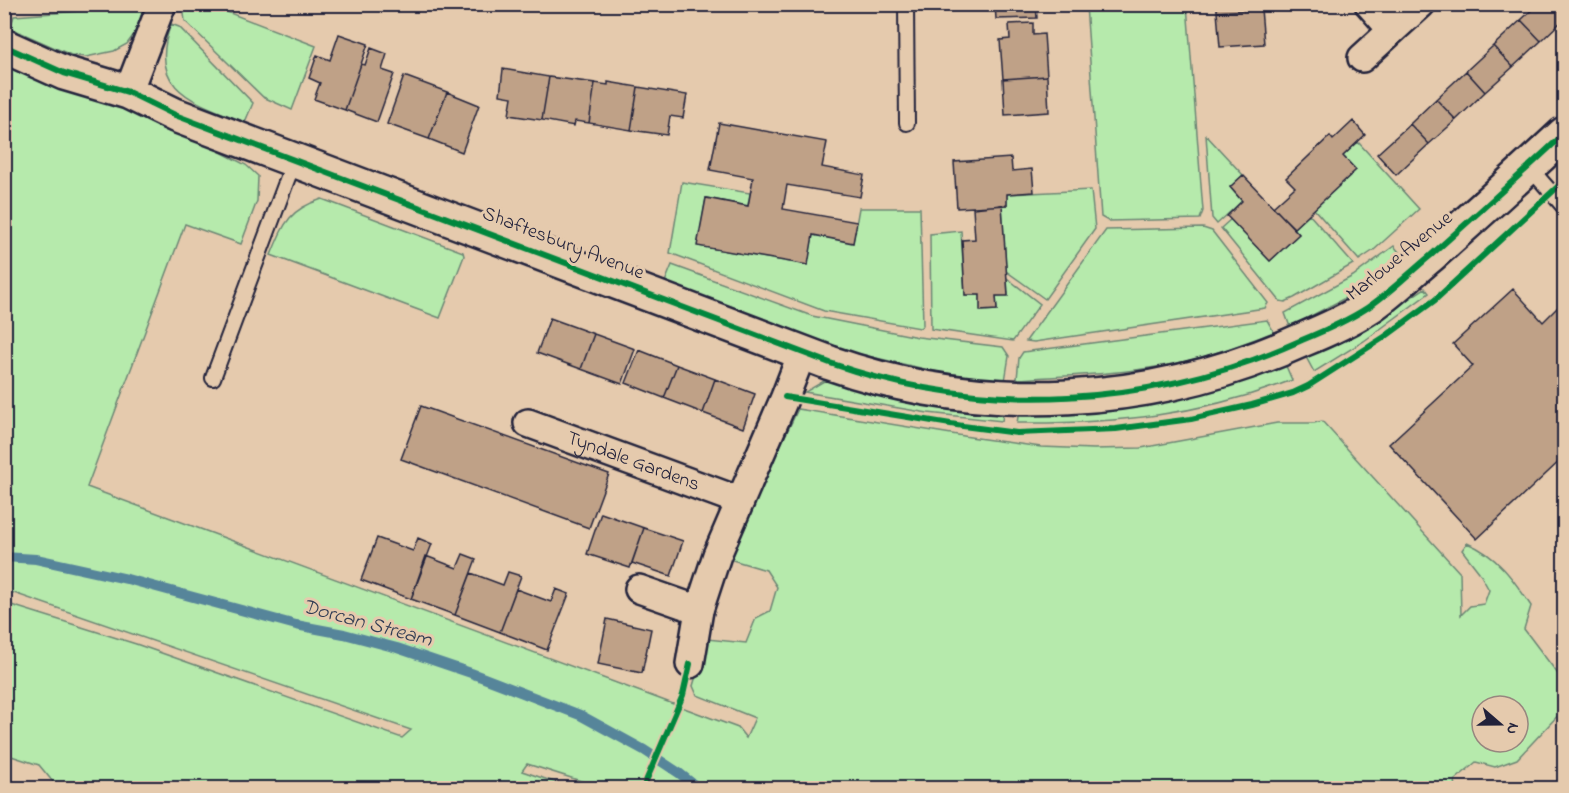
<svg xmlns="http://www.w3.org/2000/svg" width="1569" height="793" font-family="'Indie Flower',sans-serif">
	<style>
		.green { fill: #b6eaac; stroke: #6c8674; stroke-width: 1.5; fill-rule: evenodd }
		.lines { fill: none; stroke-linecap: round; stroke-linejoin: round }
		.stream { stroke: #57859a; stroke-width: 10 }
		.building { fill: #bfa187; stroke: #22223b; stroke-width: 1.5 }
		.service-casing { stroke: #22223b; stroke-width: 18 }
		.minor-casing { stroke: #22223b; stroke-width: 32 }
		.tertiary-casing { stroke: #22223b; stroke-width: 38 }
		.service { stroke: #e5caad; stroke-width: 14 }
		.minor { stroke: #e5caad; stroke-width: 27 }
		.tertiary { stroke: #e5caad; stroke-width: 33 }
		.cycleway-casing { stroke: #e5caad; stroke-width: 10 }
		.cycleway { stroke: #00873e; stroke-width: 6 }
		.labels { text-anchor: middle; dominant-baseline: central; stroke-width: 6; stroke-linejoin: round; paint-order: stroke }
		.street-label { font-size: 20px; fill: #22223b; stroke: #e5caad }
		.water-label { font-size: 21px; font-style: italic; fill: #2f3b53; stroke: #e5caad }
	</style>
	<rect width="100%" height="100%" fill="#e5caad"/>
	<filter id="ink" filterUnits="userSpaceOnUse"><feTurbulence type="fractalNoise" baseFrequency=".0167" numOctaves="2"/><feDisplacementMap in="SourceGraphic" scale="12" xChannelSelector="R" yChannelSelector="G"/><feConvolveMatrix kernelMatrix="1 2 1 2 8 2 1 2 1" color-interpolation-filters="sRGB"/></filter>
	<g filter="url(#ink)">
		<path class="green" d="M187,5H209L316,46L292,110L263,97L185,21L184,14Z
			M1086,5H1187L1203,211L1200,219L1108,221L1101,217Z
			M134,7L143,11L135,33L127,44L114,51L86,57L71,55L10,28L14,16Z
			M171,24L179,27L253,103L245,122C196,102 146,91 171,24Z
			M5,61L184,133L246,165L258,176L257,201L241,244L185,224L87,487L738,728L746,738L755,718L697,695L693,686L707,639L746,643L756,618L770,611L777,587L766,570L729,559L742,526L798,409L970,437L1041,447L1094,449L1141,448L1277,423H1314L1322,421L1460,573L1461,615L1470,606L1484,604L1489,590L1479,572L1462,550L1467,543C1497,555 1514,580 1531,606L1524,629L1564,682V709L1517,759L1495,767L1476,762L1455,780L1456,788H603L527,764L522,771L572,788H58L39,765L5,754V603L136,644L402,738L411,730L5,590ZM1482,706H1518V742H1482Z
			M1206,135L1243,175L1230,187L1242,201L1217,224L1212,218Z
			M1358,142L1419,209L1374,250L1359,260L1314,209L1356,170L1343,156Z
			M682,182L750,193L748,206L706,198L698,246L807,265L813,235L853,242L859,208H920L923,325L920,328L824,311L670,253Z
			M1091,190L1095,229L1045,299L1006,271L1002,205H1007V194Z
			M322,199L463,252L464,256L440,318L271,255C284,224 288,210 322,199Z
			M1309,214L1353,264L1294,298L1285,302L1280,301L1221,228L1231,219L1270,261L1299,234L1294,228Z
			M1203,228L1212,231L1268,303L1265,308L1034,342L1026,341L1106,230Z
			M961,231L965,295H980L981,311L997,310L996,296L1008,295L1007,278L1040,304L1013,341L931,329L930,234Z
			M1394,246L1404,258L1347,297L1290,327L1285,313L1353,276Z
			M672,265L812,316L918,337L1003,347L1009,356L1005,381L938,372L850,352L665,282Z
			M1425,288L1429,293L1364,341L1314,372L1306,357L1361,330Z
			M1267,320L1274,332C1247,342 1219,353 1191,360C1134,374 1075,375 1017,379L1019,358L1023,352Z
			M1286,366L1292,380C1202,415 1114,424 1017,423L1019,411C1074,413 1130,410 1184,397C1219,389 1252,377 1286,366Z
			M824,381H834L1003,413L1002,421L928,413L805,392Z"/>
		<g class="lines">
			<path class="stream" d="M4,557L36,559L127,579L296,625L344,634L397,648L471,673L580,715L644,750L679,773L698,788"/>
		</g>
		<path class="building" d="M995,4H1036L1037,18L996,19Z
			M1217,4H1261V9L1217,12Z
			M1538,4H1558L1564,12V19L1541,41L1521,20Z
			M1261,9L1264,44L1220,47L1217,12Z
			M1521,20L1541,41L1513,67L1493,46Z
			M1033,23V35L1044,34L1047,76L1003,79L1000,40L1010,39L1009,24Z
			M339,34L368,44L345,110L314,99L320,83L309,78L317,55L330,60Z
			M1493,46L1513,67L1485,92L1466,71Z
			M371,48L387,54L382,70L394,74L377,122L345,110L361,64L365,65Z
			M503,69L549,77L542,120L509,115L512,97L500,95Z
			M1466,71L1485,92L1456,120L1436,99Z
			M404,76L447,92L429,139L387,124Z
			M1047,76L1049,112L1005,115L1003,79Z
			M549,77L595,83L589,123L575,121L574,126L542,120Z
			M608,82L638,87L631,130L589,123L595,83L608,85Z
			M638,87L687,95L683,118L670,116L667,135L631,130Z
			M447,92L479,105L462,152L429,139Z
			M1436,99L1456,120L1429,144L1410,124Z
			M1353,121L1365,135L1343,156L1356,170L1294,228L1273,207L1295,187L1286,178L1330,136L1333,140Z
			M719,123L827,142L822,167L864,175L860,197L787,185L783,209L857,222L853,243L813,235L808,265L697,246L706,198L748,206L752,184L753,178L710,170Z
			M1410,124L1429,144L1396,175L1377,154Z
			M1011,158L1012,171L1032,169L1034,192L1007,194V205L957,208L954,162Z
			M1243,175L1299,234L1270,261L1227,216L1242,201L1230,187Z
			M1002,205L1008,296H996L997,310L980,311V295H965L962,240L975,239L973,208Z
			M1513,289L1543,322L1564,301V400L1561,403L1564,407V457L1477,539L1389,444L1473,366L1453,344Z
			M550,318L594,334L581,369L537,353Z
			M594,334L635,349L622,384L581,369Z
			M639,350L677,365L664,398L626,383Z
			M677,365L715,379L703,413L664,398Z
			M715,379L755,394L743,428L703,413Z
			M421,406L609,474L589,528L401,459Z
			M601,513L644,528L630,568L587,554Z
			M644,528L683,541L671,576L632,563Z
			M377,538L413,551L418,538L432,544L411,599L361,580Z
			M463,554L476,559L455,615L411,599L426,556L457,568Z
			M508,572L521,576L500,632L455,615L471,573L503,585Z
			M516,589L551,602L556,589L569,594L547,650L500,632Z
			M607,619L651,629L642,673L598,664Z"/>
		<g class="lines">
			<defs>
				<path id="service" d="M906,4L907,123
					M1529,167L1564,207
					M213,378L294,161"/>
				<g id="minor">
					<path d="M1369,4L1392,30"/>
					<path d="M1362,58L1421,4"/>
					<path d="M128,92L162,4"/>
					<path id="s1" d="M528,423L740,501"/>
					<path d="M639,589L699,610"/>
					<path d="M690,664L699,610L717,555L785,397L802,353"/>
				</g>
				<path id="tertiary" d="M4,46L64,73L128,92L175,115L830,363C984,417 1154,407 1302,340C1324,331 1347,321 1367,308C1390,293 1409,273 1430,256C1475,216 1520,175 1564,134"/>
			</defs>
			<use href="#service" class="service-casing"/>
			<use href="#minor" class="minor-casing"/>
			<use href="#tertiary" class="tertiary-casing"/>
			<use href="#service" class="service"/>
			<use href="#minor" class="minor"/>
			<use href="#tertiary" class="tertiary"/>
			<defs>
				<path id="cycleway" d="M4,46L64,73L128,92L175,115L830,363C984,417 1154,407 1302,340C1324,331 1347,321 1367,308C1390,293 1409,273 1430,256C1475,216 1520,175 1564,134
					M785,397L963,426L1017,433L1116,429L1191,419L1252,405L1293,393L1308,386L1386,336L1435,300L1564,181
					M643,788L683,695L690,664"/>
			</defs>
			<use href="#cycleway" class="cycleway-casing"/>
			<use href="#cycleway" class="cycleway"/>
		</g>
	</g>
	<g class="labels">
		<g class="street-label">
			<text transform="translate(563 244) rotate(21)">Shaftesbury Avenue</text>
			<text transform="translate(1400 257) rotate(-39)">Marlowe Avenue</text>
			<text stroke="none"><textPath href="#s1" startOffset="112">Tyndale Gardens</textPath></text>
		</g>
		<g class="water-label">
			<text transform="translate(367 624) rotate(15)">Dorcan Stream</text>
		</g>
	</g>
	<rect width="1569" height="793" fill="none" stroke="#e5caad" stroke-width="24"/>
	<rect x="12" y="12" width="1545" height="769" fill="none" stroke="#22223b" stroke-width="2" filter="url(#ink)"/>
	<g transform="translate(1500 724) rotate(110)"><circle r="28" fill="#e5caad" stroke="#97877f" stroke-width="1.5"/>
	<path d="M0-4.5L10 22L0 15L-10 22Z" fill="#22223b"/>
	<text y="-9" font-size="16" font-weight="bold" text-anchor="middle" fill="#22223b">N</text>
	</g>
</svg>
